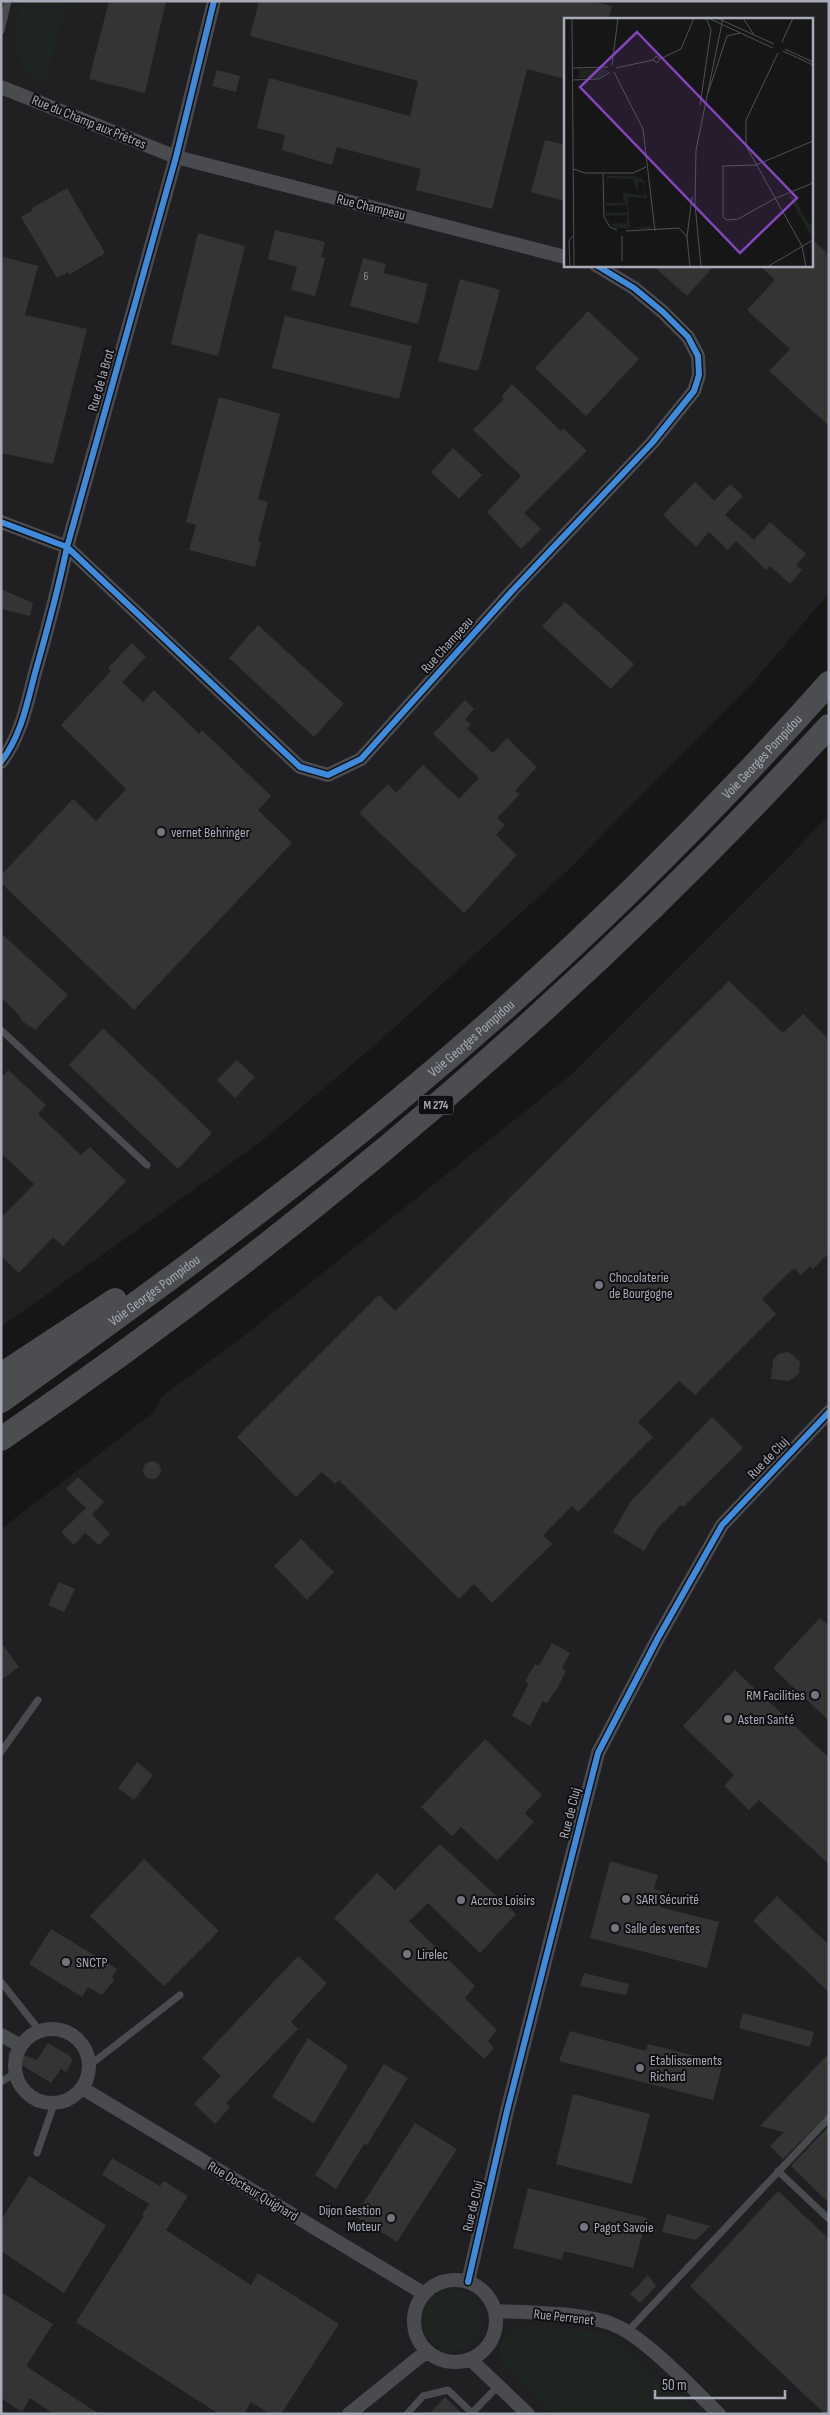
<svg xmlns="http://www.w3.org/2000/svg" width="830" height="2415" font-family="'Sofia Sans Condensed',sans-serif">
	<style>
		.built { fill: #202022; fill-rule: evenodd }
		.green { fill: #1e2520 }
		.building { fill: #343435 }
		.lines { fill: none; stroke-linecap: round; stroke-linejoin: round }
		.service { stroke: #4a4b4f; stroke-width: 7 }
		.minor { stroke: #4a4b4f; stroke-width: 14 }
		.trunk { stroke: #4c4d50; stroke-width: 24 }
		.cycleway-casing { stroke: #101012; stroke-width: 9 }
		.cycleway { stroke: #408adc; stroke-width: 6 }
		.poi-dot { fill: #74767f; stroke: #101012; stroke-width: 2 }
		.labels { text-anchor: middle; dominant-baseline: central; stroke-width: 4; stroke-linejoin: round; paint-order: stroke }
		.number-label { font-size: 11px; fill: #8a8c96 }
		.shield { fill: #101012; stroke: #7a7c86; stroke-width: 1 }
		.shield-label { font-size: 12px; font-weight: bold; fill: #a7aab7 }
		.street-label { font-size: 14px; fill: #a7aab7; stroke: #101012 }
		.poi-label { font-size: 14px; fill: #a7aab7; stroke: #101012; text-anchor: start }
		.inset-road { fill: none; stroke: #505156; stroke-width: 1 }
		.view { fill: #8445bd; fill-opacity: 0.15; stroke: #8445bd; stroke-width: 2.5 }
		.inset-edge { fill: none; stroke: #a7aab7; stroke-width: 2.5 }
	</style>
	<rect width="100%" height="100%" fill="#161616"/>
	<path class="built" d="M1,1H829V593L753,682L568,870L375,1045L259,1143L1,1327ZM565,19H811V265H565Z
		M829,815V2414H1V1529L154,1412L161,1397L240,1339L573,1073L782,864Z"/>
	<path class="green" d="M21,1H67L46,83C10,75 14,29 21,1Z
		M423 2320a30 30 0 1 1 60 0a30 30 0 1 1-60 0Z
		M528,2325L596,2332L615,2339L696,2414H556L501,2362C497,2341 506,2326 528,2325Z"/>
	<path class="building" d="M109,1H166L145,93L89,79Z
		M259,1H592L612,6L609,19H565V79L527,69L492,209L416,190L421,169L337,147L332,165L282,150L285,135L257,128L269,78L410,116L418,81L250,36Z
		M217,70L240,76L236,92L212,86Z
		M545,140L565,145V201L531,192Z
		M67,188L105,253L69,275L68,272L57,278L21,217L33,210L32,208Z
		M275,230L325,242L321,257L325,258L315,296L291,290L297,267L268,259Z
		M198,233L245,246L218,356L171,344Z
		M811,238L829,255V426L769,371L790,349L747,310L775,280L759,265H811Z
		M4,257L38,266L25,315L87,329L53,464L1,453V268Z
		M363,258L386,264L383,273L428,284L418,324L350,306Z
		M652,265H715L687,296Z
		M460,279L500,290L478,371L438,361Z
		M588,311L639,359L586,416L535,368Z
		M285,316L412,346L399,399L272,368Z
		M512,384L561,431L563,428L587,451L524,513L541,529L521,549L487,512L521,476L473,430L504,399L501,397Z
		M219,397L280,414L258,499L268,502L258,541L261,542L255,567L189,550L196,525L186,522Z
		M453,448L482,475L459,499L431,472Z
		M695,482L714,501L730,484L743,496L725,515L754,540L770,522L806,554L796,565L802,570L790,584L770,566L766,570L736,541L728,550L709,532L696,547L663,515Z
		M1,589L33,603L30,616L1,609Z
		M565,602L634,664L611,689L542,626Z
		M258,625L344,704L314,737L229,658Z
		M132,643L146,657L122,682L143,702L154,690L199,734L202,730L271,796L258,810L292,843L134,1010L1,883V875L73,799L96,821L126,789L61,725L111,671L108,668Z
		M465,700L474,709L465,720L471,724L467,729L493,753L507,738L537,767L515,791L520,794L497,818L505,825L496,835L517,855L464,913L359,813L388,784L396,793L423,765L459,799L479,778L433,734Z
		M1,933L68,995L35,1030L22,1021L19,1015L1,998Z
		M729,981L783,1033L803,1014L829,1040V1253L813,1269L810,1266L801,1275L794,1268L762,1299L776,1314L695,1395L679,1381L638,1422L653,1437L578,1512L572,1506L543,1535L552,1544L492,1603L474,1584L459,1599L339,1480L335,1484L322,1472L296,1497L237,1437L379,1295L395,1311Z
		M103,1028L212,1133L178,1169L69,1065Z
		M237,1060L255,1077L235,1098L217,1080Z
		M8,1070L46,1105L38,1114L81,1155L90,1147L126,1181L63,1246L53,1237L19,1273L1,1256V1218L34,1184L1,1153V1078Z
		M787,1352L793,1355L800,1362L799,1374L789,1381L771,1379L773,1360L778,1354Z
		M712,1417L743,1448L683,1507L681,1505L657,1529L644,1551L613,1532L631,1501Z
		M143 1470a9 9 0 1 1 18 0a9 9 0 1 1-18 0Z
		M78,1477L104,1502L92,1514L110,1534L99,1545L85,1533L74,1545L61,1532L86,1508L66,1489Z
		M301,1539L334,1572L307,1600L274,1566Z
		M59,1582L75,1589L64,1612L48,1605Z
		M820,1618L829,1626V1721L773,1668Z
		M1,1642L19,1667L1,1680Z
		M552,1643L570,1653L562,1668L566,1671L558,1687L547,1703L543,1701L530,1726L512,1716L529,1683L525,1681L535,1664L539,1666Z
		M735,1670L829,1758V1864L759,1800L749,1810L724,1786L734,1775L683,1726Z
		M485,1739L542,1795L525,1813L534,1822L497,1861L461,1827L452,1836L421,1807Z
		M137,1762L153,1775L134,1800L118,1788Z
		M440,1844L516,1914L480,1953L428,1903L409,1921L475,1986L465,1998L497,2030L488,2041L494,2048L484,2059L334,1918L377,1873L395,1890Z
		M144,1859L219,1931L164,1986L90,1916Z
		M610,1861L658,1875L654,1889L664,1892L660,1907L719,1922L707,1968L590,1938Z
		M777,1896L829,1945V1992L753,1921Z
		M51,1929L117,1969L112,1977L114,1980L102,1995L88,1987L82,1997L29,1964Z
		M298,1956L327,1983L291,2022L298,2029L226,2103L230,2107L215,2124L194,2104L221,2076L202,2058Z
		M584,1973L629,1984L626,1995L580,1986Z
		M743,2013L814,2032L810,2047L739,2028Z
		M570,2031L646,2051L648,2044L723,2063L713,2100L559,2061Z
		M308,2038L348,2066L314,2123L272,2097Z
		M48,2043L70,2056L72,2061L66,2072L61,2069L51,2083L7,2056L10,2050L37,2060Z
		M829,2053V2113L783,2159L770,2146L784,2132L760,2126Z
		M384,2064L408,2078L367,2145L364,2144L336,2189L315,2175Z
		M573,2094L650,2114L632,2184L556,2164Z
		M415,2123L457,2149L397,2242L355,2216Z
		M829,2126V2203L791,2166Z
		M112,2158L160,2186L164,2181L188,2196L166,2230L251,2285L258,2273L339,2324L281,2414H270L251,2402L244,2414H219L76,2322L144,2216L142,2215L149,2204L102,2175Z
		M29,2176L106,2225L64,2293L1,2251V2220Z
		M528,2188L647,2218L633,2268L564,2251L562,2260L513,2248Z
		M778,2191L829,2239V2414H825L690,2286Z
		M667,2214L710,2226L696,2240L662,2232Z
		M648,2275L656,2286L640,2303L630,2294Z
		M1,2292L53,2324L26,2366L99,2414H54L30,2398L22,2412L1,2398Z
		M445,2397L462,2414H429Z"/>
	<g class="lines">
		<path class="service" d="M1,31L8,1
			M1,1030L147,1165
			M1,1752L38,1700
			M1,1982L40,2031
			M90,2065L180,1995
			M1,2082L15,2073
			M37,2153L54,2104
			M778,2171L829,2219
			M628,2331L829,2118
			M472,2413L498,2386
			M407,2414L423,2396L448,2390L473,2414"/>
		<path class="minor" d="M1,87L176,157L565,257
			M1,522L67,547L300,767L328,775L361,759L512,591L652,443L694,391L699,375L698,356L688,337L663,312L634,288L596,265
			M1,762C21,736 27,704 35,673C47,631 58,590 67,547L176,157L214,1
			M15 2066a37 37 0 1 1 74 0a37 37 0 1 1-74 0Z
			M1,2035L21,2046
			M82,2088L423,2293
			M414 2321a41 41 0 1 1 82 0a41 41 0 1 1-82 0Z
			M468,2282L507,2111L598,1753L658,1638L722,1525L829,1412
			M495,2311C527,2312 583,2313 612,2324C643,2335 694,2390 719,2414
			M470,2359L528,2414
			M349,2414L427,2351"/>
		<g class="trunk">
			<path d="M1,1375L115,1300"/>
			<path id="s1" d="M1,1401C139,1302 276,1203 406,1094C557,968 698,830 829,683"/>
			<path d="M1,1439C302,1233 582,995 829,726"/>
		</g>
		<defs>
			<path id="cycleway" d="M1,522L67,547L300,767L328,775L361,759L512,591L652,443L694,391L699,375L698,356L688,337L663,312L634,288L596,265
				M1,762C21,736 27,704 35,673C47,631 58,590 67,547L176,157L214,1
				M468,2282L507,2111L598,1753L658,1638L722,1525L829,1412"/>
		</defs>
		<use href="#cycleway" class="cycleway-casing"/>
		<use href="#cycleway" class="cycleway"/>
	</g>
	<g class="poi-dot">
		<circle cx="161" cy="832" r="5"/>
		<circle cx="599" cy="1285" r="5"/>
		<circle cx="815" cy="1695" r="5"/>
		<circle cx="728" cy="1719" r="5"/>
		<circle cx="626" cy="1899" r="5"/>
		<circle cx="461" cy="1900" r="5"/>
		<circle cx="615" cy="1928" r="5"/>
		<circle cx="407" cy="1954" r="5"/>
		<circle cx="66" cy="1962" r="5"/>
		<circle cx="640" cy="2068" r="5"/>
		<circle cx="391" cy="2218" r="5"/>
		<circle cx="584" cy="2227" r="5"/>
	</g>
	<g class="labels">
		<g class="number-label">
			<text x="366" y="276">6</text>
		</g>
		<rect class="shield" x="418.5" y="1095.5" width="35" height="19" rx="4"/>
		<g class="shield-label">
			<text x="436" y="1105">M 274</text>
		</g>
		<g class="street-label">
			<text transform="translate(89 122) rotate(22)">Rue du Champ aux Prêtres</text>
			<text transform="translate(371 207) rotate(14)">Rue Champeau</text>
			<text transform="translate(101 380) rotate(-74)">Rue de la Brot</text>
			<text transform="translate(447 645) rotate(-48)">Rue Champeau</text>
			<text stroke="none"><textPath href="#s1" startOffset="999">Voie Georges Pompidou</textPath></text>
			<text stroke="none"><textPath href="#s1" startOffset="594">Voie Georges Pompidou</textPath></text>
			<text stroke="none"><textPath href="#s1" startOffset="189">Voie Georges Pompidou</textPath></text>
			<text transform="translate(768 1458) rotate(-46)">Rue de Cluj</text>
			<text transform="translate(570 1813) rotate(-76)">Rue de Cluj</text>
			<text transform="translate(253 2191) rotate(31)">Rue Docteur Quignard</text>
			<text transform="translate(473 2206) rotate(-77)">Rue de Cluj</text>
			<text transform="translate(564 2317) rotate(6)">Rue Perrenet</text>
		</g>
		<g class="poi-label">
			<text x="171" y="832">vernet Behringer</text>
			<text x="609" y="1277">Chocolaterie<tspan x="609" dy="16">de Bourgogne</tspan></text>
			<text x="805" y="1695" text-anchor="end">RM Facilities</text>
			<text x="738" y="1719">Asten Santé</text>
			<text x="636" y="1899">SARI Sécurité</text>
			<text x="471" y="1900">Accros Loisirs</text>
			<text x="625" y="1928">Salle des ventes</text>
			<text x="417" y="1954">Lirelec</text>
			<text x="76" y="1962">SNCTP</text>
			<text x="650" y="2060">Etablissements<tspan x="650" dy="16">Richard</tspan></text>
			<text x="381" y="2210" text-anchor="end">Dijon Gestion<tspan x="381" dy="16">Moteur</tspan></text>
			<text x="594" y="2227">Pagot Savoie</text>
		</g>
	</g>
	<g transform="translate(564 18)">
		<rect width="249" height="249" fill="#161616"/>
		<path d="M15,51H42L44,53L36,60H15ZM43,158H70L80,162L82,171L78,164H74V175L69,161L44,160L42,168ZM59,174L79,178L82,174L83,180L64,179L66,210L87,208L88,211L52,210L45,205L42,199L46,206L63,205V197L42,198V190L43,195L64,194L63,187L42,188V185H60ZM224,177L230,179L244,205L249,207L248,219Z" fill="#1e2520"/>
		<path class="inset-road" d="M8,0L10,249M144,0L209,30M153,0L210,26M179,0L190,17M218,24L229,0M221,31L249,44M219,33L249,47M214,35L182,102V128L238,228L242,249M96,41L117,31L130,0M48,47L54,0M8,50L44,49M52,50L89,42L92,38L96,41L93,45L89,42M50,54L79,111L91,213M8,62L35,61L46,54M144,75L163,18L176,15M136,87L147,12L142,0M249,123L192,147L159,148V199L163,202L174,201L210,181L249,165M9,151L21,155H69L82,149M39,155L40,199L46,209L53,212M62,213L115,210L123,219L126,249M58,218V243M123,219L128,179M6,249L5,222L9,218M137,249L131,186L132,132L159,0M203,249L249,222"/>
		<path class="view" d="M73,14L233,180L176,235L16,69Z"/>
		<rect width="249" height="249" class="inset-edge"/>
	</g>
	<rect width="830" height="2415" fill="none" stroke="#a7aab7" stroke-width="5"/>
	<path d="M655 2390v8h130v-8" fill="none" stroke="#a7aab7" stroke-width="2.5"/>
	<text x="662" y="2390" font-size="15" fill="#a7aab7" stroke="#101012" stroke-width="4" paint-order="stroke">50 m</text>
</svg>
